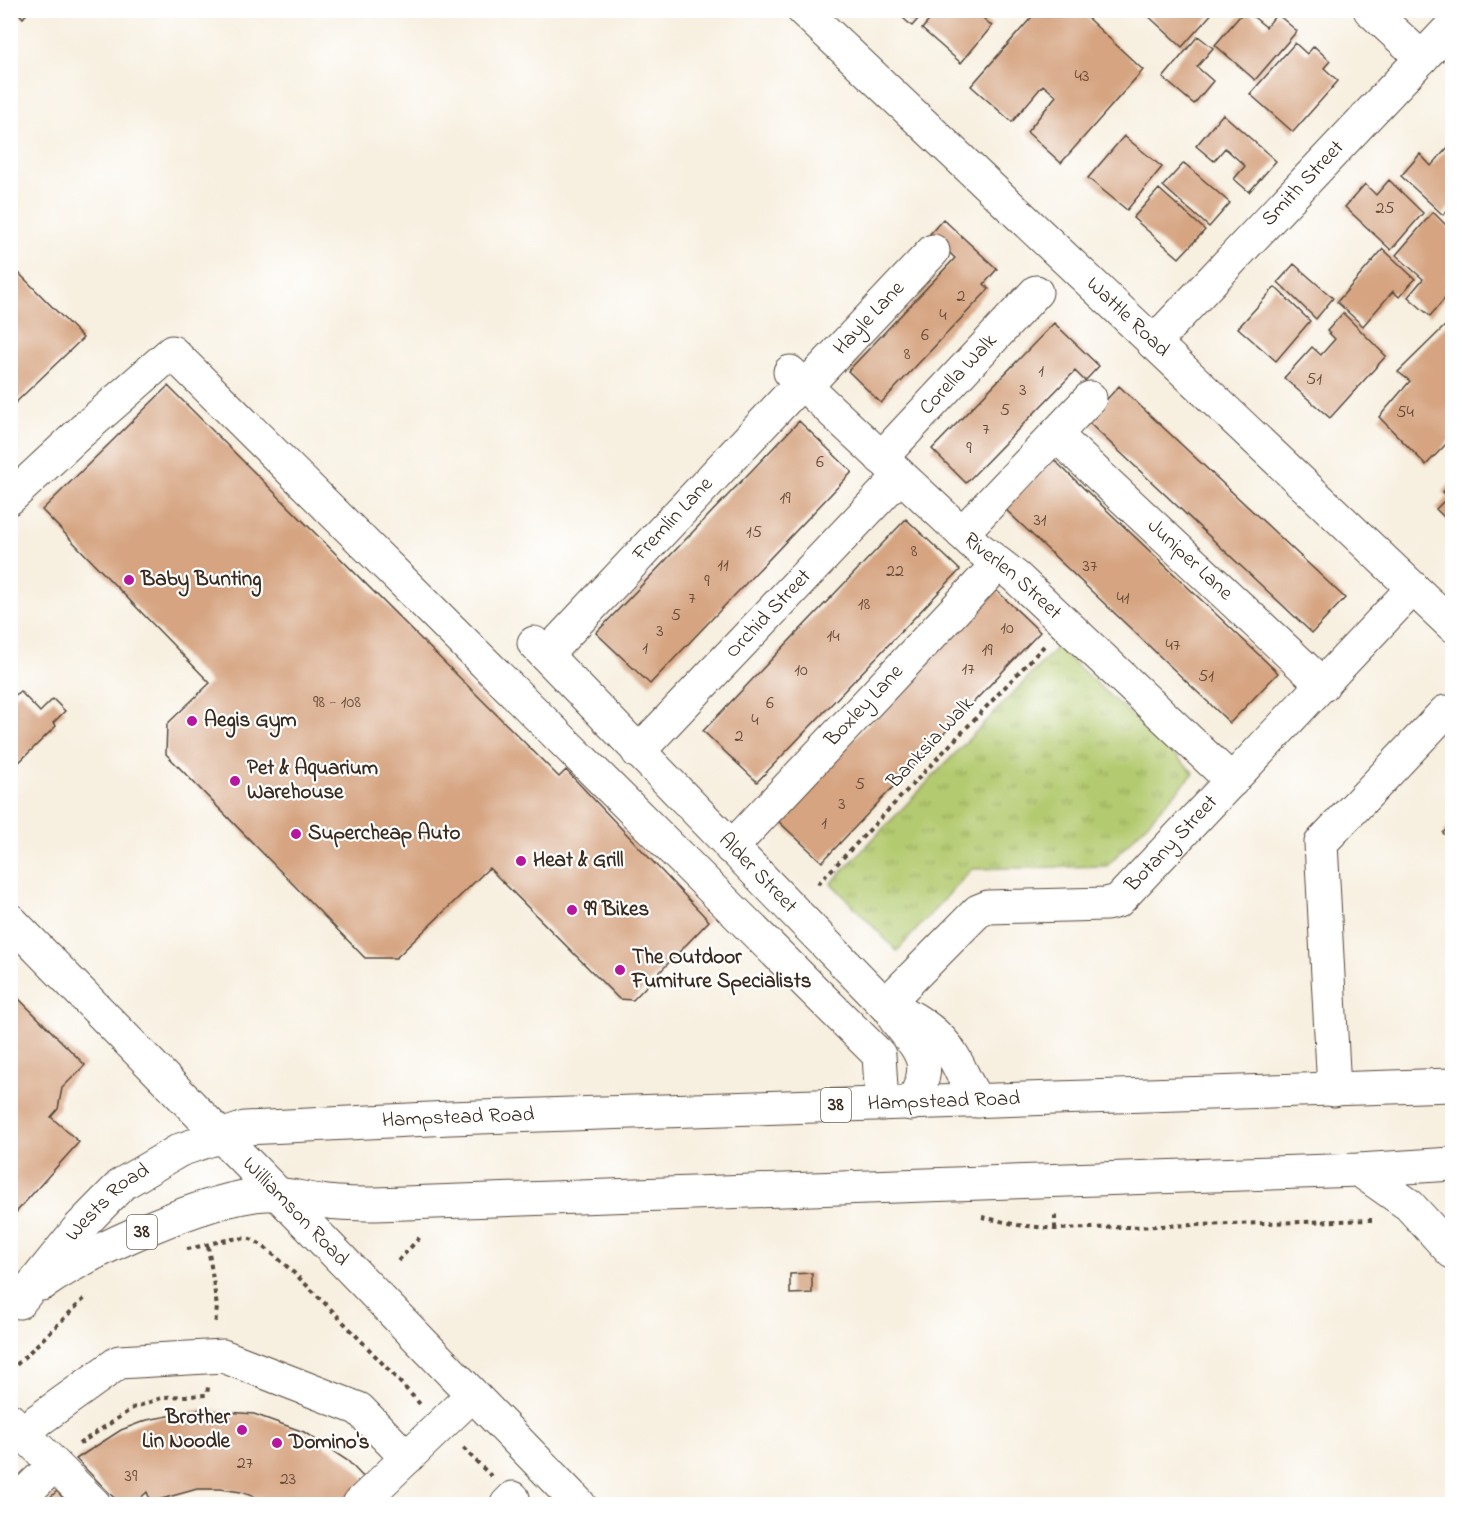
<svg xmlns="http://www.w3.org/2000/svg" width="1463" height="1515" font-family="'Indie Flower',sans-serif">
	<style>
		.park { fill: url(#park-tufts); stroke: #787a46; stroke-width: 1.5 }
		.building { fill: #d6a481 }
		.lines { fill: none; stroke-linecap: round; stroke-linejoin: round }
		.minor-casing { stroke: #57483b; stroke-width: 35 }
		.major-casing { stroke: #57483b; stroke-width: 35 }
		.path { stroke: #57483b; stroke-width: 4; stroke-dasharray: 4.5 4.5; stroke-linecap: butt }
		.minor { stroke: #fff; stroke-width: 33 }
		.major { stroke: #fff; stroke-width: 33 }
		.poi-dot { fill: #b5179e; stroke: #fff; stroke-width: 2 }
		.labels { text-anchor: middle; dominant-baseline: central; stroke-width: 4.5; stroke-linejoin: round; paint-order: stroke }
		.number-label { font-size: 18px; fill: #624837 }
		.shield { fill: #fff; stroke: #766a62; stroke-width: 1.5 }
		.shield-label { font-size: 20px; font-weight: bold; fill: #3b2a1e }
		.street-label { font-size: 21px; fill: #3b2a1e; stroke: #fff }
		.poi-label { font-size: 21px; font-weight: bold; fill: #3b2a1e; stroke: #fff; text-anchor: start }
	</style>
	<defs>
		<pattern id="park-tufts" width="24" height="20" patternUnits="userSpaceOnUse" patternTransform="scale(1.5)"><rect width="24" height="20" fill="#b4ca6f"/><path d="M3 7l-1-3M5 7V3M7 7l1-3M15 17l-1-3M17 17v-4M19 17l1-3" fill="none" stroke="#94a45b"/></pattern>
	</defs>
	<rect width="100%" height="100%" fill="#fff"/>
	<filter id="ink" filterUnits="userSpaceOnUse"><feTurbulence type="fractalNoise" baseFrequency=".0167" numOctaves="2"/><feDisplacementMap in="SourceGraphic" scale="12" xChannelSelector="R" yChannelSelector="G"/><feConvolveMatrix kernelMatrix="1 2 1 2 8 2 1 2 1" color-interpolation-filters="sRGB"/></filter>
	<filter id="wash" filterUnits="userSpaceOnUse"><feTurbulence type="fractalNoise" baseFrequency=".008" numOctaves="4" result="noise"/><feDisplacementMap in="SourceGraphic" scale="24" xChannelSelector="R" yChannelSelector="G"/><feGaussianBlur stdDeviation="1.35" result="paint"/><feColorMatrix in="noise" values="0 0 0 0 0 0 0 0 0 0 0 0 0 0 0 0 0 1.4 0 .05"/><feComposite in="paint" operator="in"/></filter>
	<g filter="url(#wash)">
		<rect width="100%" height="100%" fill="#f7efdf"/>
		<path class="park" d="M1057,647L1194,773L1107,866L972,869L897,951L831,883Z"/>
		<g id="blocks">
			<path class="building" d="M16,10H30L23,18Z
				M894,10H926L912,26Z
				M938,10H974L992,26L961,63L922,29Z
				M1038,10H1079L1143,70L1061,163L1027,132L1056,96L1043,85L1012,122L971,86Z
				M1147,10H1215L1182,47L1145,13Z
				M1245,10L1266,27L1277,14L1297,31L1255,80L1215,45Z
				M1198,36L1213,48L1197,67L1213,81L1194,104L1163,78Z
				M1295,43L1307,54L1314,46L1330,61L1324,68L1338,81L1293,132L1250,94Z
				M1223,114L1276,161L1249,192L1234,179L1245,166L1225,148L1214,161L1196,146Z
				M1124,136L1162,167L1127,210L1088,178Z
				M1450,145L1452,148V204L1443,215L1401,176L1420,154L1431,166Z
				M1184,163L1230,203L1209,227L1163,186Z
				M1389,180L1423,213L1391,250L1345,207L1365,184L1376,195Z
				M1159,189L1205,230L1179,258L1133,218Z
				M1433,212L1452,231V290L1430,316L1408,297L1423,279L1396,255Z
				M943,219L997,269L984,284L989,289L881,403L848,371L955,258L930,234Z
				M1383,249L1415,279L1399,297L1393,291L1363,326L1337,302Z
				M10,264L83,338L10,408Z
				M1294,264L1333,298L1316,319L1278,282Z
				M1275,287L1310,321L1276,361L1238,328Z
				M1343,313L1386,356L1330,418L1284,378L1312,347L1321,355L1335,339L1327,331Z
				M1452,319V438L1426,465L1379,417L1410,381L1398,372Z
				M1054,323L1099,366L1085,381L1075,371L966,483L932,449Z
				M168,386L559,777L566,770L709,921L633,1000L619,999L489,868L396,958H365L166,754L167,724L210,683L42,510Z
				M1119,386L1345,598L1312,633L1087,421Z
				M799,421L852,472L650,684L596,633Z
				M1053,459L1278,673L1230,723L1005,509Z
				M1452,482V525L1436,509L1448,497L1443,492Z
				M906,519L960,570L757,782L703,731Z
				M996,590L1040,632L822,862L777,820Z
				M20,691L40,712L53,699L65,711L53,723L56,726L10,771V700Z
				M1452,823V842L1443,833Z
				M10,990L85,1065L62,1088L58,1109L51,1117L79,1142L10,1219Z
				M812,1273V1293L790,1294V1274Z
				M201,1410L254,1414L304,1432L348,1461L366,1480L342,1504H274L241,1492L221,1489H197L151,1502L147,1492L134,1504H120L76,1459L121,1430L147,1420Z
				M57,1491L63,1498L67,1494L77,1504H43Z"/>
		</g>
	</g>
	<g filter="url(#ink)">
		<use href="#blocks" fill-opacity="0" stroke="#57483b" stroke-width="1.5"/>
		<g class="lines">
			<defs>
				<g id="minor">
					<path id="s1" d="M803,10L1452,625"/>
					<path d="M1370,10L1422,58"/>
					<path id="s2" d="M1153,343L1452,26"/>
					<path id="s3" d="M790,372L977,547L1016,577L1232,781"/>
					<path id="s4" d="M805,387L933,251"/>
					<path id="s5" d="M1056,435L1323,685"/>
					<path id="s6" d="M881,458L1036,292"/>
					<path d="M10,498L83,430L172,352L879,1055L882,1104"/>
					<path d="M962,533L1090,398"/>
					<path id="s7" d="M534,643L885,1005C910,1014 939,1032 953,1056C962,1071 967,1087 978,1101"/>
					<path id="s8" d="M546,655L801,383"/>
					<path id="s9" d="M638,752L900,476"/>
					<path id="s10" d="M731,848L998,564"/>
					<path d="M10,920L220,1135"/>
					<path id="s11" d="M885,1005L978,911L988,907L1106,904L1118,901L1413,588"/>
					<path d="M895,1019C921,1052 936,1063 911,1104"/>
					<path d="M1334,1090L1321,843L1445,712"/>
					<path d="M1359,1170L1409,1205L1452,1252"/>
					<path d="M278,1194L579,1504"/>
					<path d="M10,1420L94,1504"/>
					<path d="M22,1432L119,1362L223,1356L359,1409L407,1458"/>
					<path d="M14,1504L54,1465"/>
					<path d="M359,1504L472,1395"/>
					<path d="M507,1504L513,1498"/>
				</g>
				<g id="major">
					<path d="M220,1135L278,1194"/>
					<path d="M42,1284C91,1250 208,1197 266,1194C285,1193 303,1199 321,1201C339,1204 357,1204 376,1204L1359,1170L1452,1164"/>
					<path id="s12" d="M19,1302L79,1228L122,1184L180,1150L245,1128L450,1118L1452,1085"/>
				</g>
			</defs>
			<use href="#minor" class="minor-casing"/>
			<use href="#major" class="major-casing"/>
			<path class="path" d="M818,884L1044,646
				M982,1217L1018,1225L1055,1229L1372,1220
				M1055,1229V1212
				M208,1246L217,1307L215,1326
				M187,1249C206,1246 231,1236 250,1239C274,1244 395,1377 420,1404
				M398,1261L422,1235
				M10,1371L87,1296
				M79,1444L133,1408L164,1397L207,1395L208,1387
				M463,1448L491,1476"/>
			<use href="#minor" class="minor"/>
			<use href="#major" class="major"/>
		</g>
	</g>
	<g class="poi-dot">
		<circle cx="129" cy="580" r="6"/>
		<circle cx="192" cy="721" r="6"/>
		<circle cx="235" cy="781" r="6"/>
		<circle cx="296" cy="834" r="6"/>
		<circle cx="521" cy="861" r="6"/>
		<circle cx="572" cy="910" r="6"/>
		<circle cx="620" cy="970" r="6"/>
		<circle cx="242" cy="1430" r="6"/>
		<circle cx="277" cy="1443" r="6"/>
	</g>
	<g class="labels">
		<g class="number-label">
			<text x="1082" y="77">43</text>
			<text x="1385" y="209">25</text>
			<text x="961" y="297">2</text>
			<text x="943" y="316">4</text>
			<text x="925" y="336">6</text>
			<text x="907" y="355">8</text>
			<text x="1041" y="372">1</text>
			<text x="1314" y="380">51</text>
			<text x="1023" y="391">3</text>
			<text x="1005" y="411">5</text>
			<text x="1405" y="413">54</text>
			<text x="986" y="430">7</text>
			<text x="969" y="449">9</text>
			<text x="820" y="463">6</text>
			<text x="785" y="499">19</text>
			<text x="1040" y="521">31</text>
			<text x="754" y="533">15</text>
			<text x="914" y="552">8</text>
			<text x="723" y="566">11</text>
			<text x="1090" y="567">37</text>
			<text x="895" y="572">22</text>
			<text x="707" y="582">9</text>
			<text x="692" y="599">7</text>
			<text x="1123" y="599">41</text>
			<text x="864" y="605">18</text>
			<text x="676" y="616">5</text>
			<text x="1007" y="629">10</text>
			<text x="660" y="632">3</text>
			<text x="833" y="637">14</text>
			<text x="1173" y="646">47</text>
			<text x="645" y="649">1</text>
			<text x="987" y="651">19</text>
			<text x="968" y="670">17</text>
			<text x="801" y="671">10</text>
			<text x="1206" y="677">51</text>
			<text x="337" y="703">98 - 108</text>
			<text x="770" y="704">6</text>
			<text x="755" y="721">4</text>
			<text x="739" y="737">2</text>
			<text x="860" y="785">5</text>
			<text x="842" y="805">3</text>
			<text x="824" y="824">1</text>
			<text x="245" y="1464">27</text>
			<text x="131" y="1477">39</text>
			<text x="288" y="1480">23</text>
		</g>
		<g class="shield">
			<rect x="821" y="1088" width="30" height="34" rx="4.5"/>
			<rect x="127" y="1215" width="30" height="34" rx="4.5"/>
		</g>
		<g class="shield-label">
			<text x="836" y="1105">38</text>
			<text x="142" y="1232">38</text>
		</g>
		<g class="street-label">
			<text stroke="none"><textPath href="#s2" startOffset="219">Smith Street</textPath></text>
			<text stroke="none"><textPath href="#s1" startOffset="447">Wattle Road</textPath></text>
			<text stroke="none"><textPath href="#s4" startOffset="94">Hayle Lane</textPath></text>
			<text stroke="none"><textPath href="#s6" startOffset="114">Corella Walk</textPath></text>
			<text stroke="none"><textPath href="#s8" startOffset="186">Fremlin Lane</textPath></text>
			<text stroke="none"><textPath href="#s5" startOffset="183">Juniper Lane</textPath></text>
			<text stroke="none"><textPath href="#s3" startOffset="302">Riverlen Street</textPath></text>
			<text stroke="none"><textPath href="#s9" startOffset="190">Orchid Street</textPath></text>
			<text stroke="none"><textPath href="#s10" startOffset="195">Boxley Lane</textPath></text>
			<text transform="translate(931 743) rotate(-47)">Banksia Walk</text>
			<text stroke="none"><textPath href="#s11" startOffset="352">Botany Street</textPath></text>
			<text stroke="none"><textPath href="#s7" startOffset="321">Alder Street</textPath></text>
			<text stroke="none"><textPath href="#s12" startOffset="992">Hampstead Road</textPath></text>
			<text stroke="none"><textPath href="#s12" startOffset="506">Hampstead Road</textPath></text>
			<text stroke="none"><textPath href="#s12" startOffset="134">Wests Road</textPath></text>
			<text transform="translate(295 1212) rotate(46)">Williamson Road</text>
		</g>
		<g class="poi-label">
			<text x="141" y="580">Baby Bunting</text>
			<text x="204" y="721">Aegis Gym</text>
			<text x="247" y="769">Pet &amp; Aquarium<tspan x="247" dy="24">Warehouse</tspan></text>
			<text x="308" y="834">Supercheap Auto</text>
			<text x="533" y="861">Heat &amp; Grill</text>
			<text x="584" y="910">99 Bikes</text>
			<text x="632" y="958">The Outdoor<tspan x="632" dy="24">Furniture Specialists</tspan></text>
			<text x="230" y="1418" text-anchor="end">Brother<tspan x="230" dy="24">Lin Noodle</tspan></text>
			<text x="289" y="1443">Domino's</text>
		</g>
	</g>
	<rect width="1463" height="1515" fill="none" stroke="#fff" stroke-width="36"/>
</svg>
